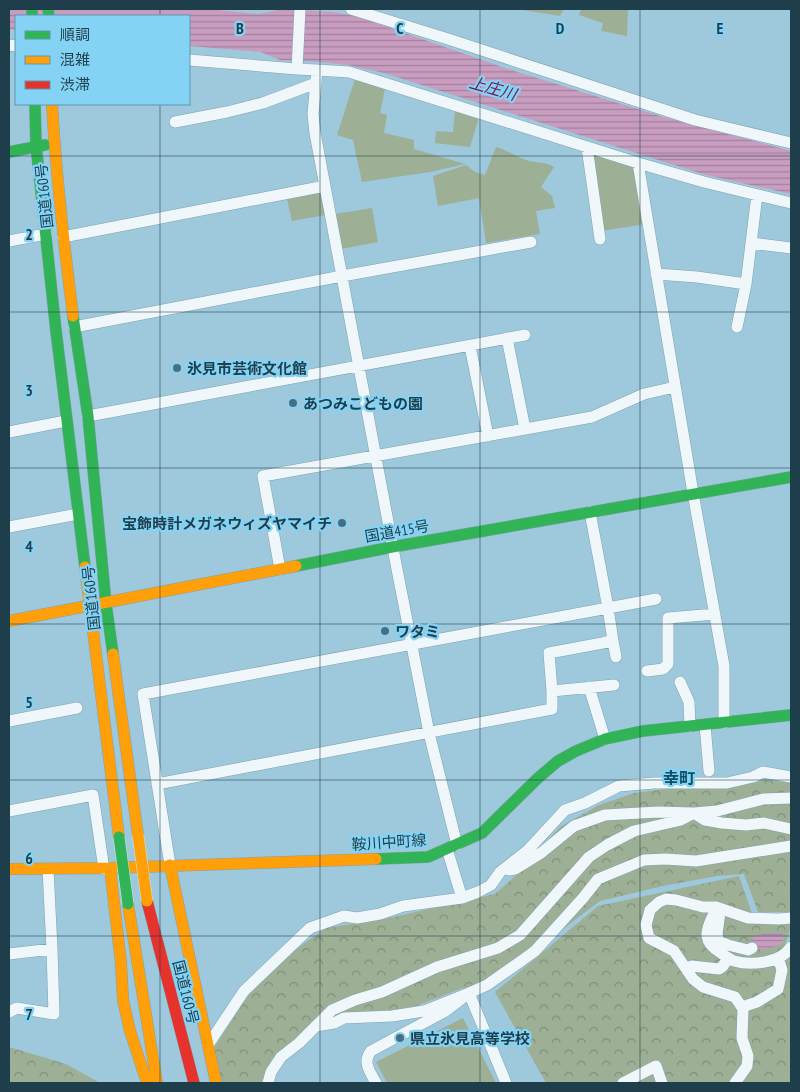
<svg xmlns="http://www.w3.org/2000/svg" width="800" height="1092" font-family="'PT Sans Narrow','Noto Sans JP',sans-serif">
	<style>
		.green { fill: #9daf95 }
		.forest { fill: url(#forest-crowns) }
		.water { fill: url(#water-rules) }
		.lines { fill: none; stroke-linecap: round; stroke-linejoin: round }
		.street-casing { stroke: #80a2b0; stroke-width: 12 }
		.fast-casing { stroke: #80a2b0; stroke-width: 12 }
		.slow-casing { stroke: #80a2b0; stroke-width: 12 }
		.jam-casing { stroke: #80a2b0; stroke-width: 12 }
		.street { stroke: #f0f7fa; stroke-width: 11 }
		.fast { stroke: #30b455; stroke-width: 11 }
		.slow { stroke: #ff9f0a; stroke-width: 11 }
		.jam { stroke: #e5322d; stroke-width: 11 }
		.fast-bridge-casing { stroke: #d3e6ef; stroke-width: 12; stroke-linecap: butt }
		.slow-bridge-casing { stroke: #d3e6ef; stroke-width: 12; stroke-linecap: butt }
		.fast-bridge { stroke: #30b455; stroke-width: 11 }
		.slow-bridge { stroke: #ff9f0a; stroke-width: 11 }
		.grid { fill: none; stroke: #1e3e4c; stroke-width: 1; stroke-opacity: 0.55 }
		.poi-dot { fill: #4b6e7e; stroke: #85d3f4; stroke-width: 2 }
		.labels { text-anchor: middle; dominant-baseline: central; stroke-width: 4.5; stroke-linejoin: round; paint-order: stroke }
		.street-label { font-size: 15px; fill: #1e3e4c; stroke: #85d3f4 }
		.poi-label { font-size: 15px; font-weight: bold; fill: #1e3e4c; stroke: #85d3f4; text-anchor: start }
		.water-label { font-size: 16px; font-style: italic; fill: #751953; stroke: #85d3f4 }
		.neighbourhood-label { font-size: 16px; font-weight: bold; fill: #0e4f66; stroke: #85d3f4 }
		.grid-label { font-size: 16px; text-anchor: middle; font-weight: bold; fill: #1e3e4c; stroke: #85d3f4; stroke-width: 4.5; stroke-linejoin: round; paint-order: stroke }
	</style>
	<defs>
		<pattern id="forest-crowns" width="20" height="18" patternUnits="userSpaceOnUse" patternTransform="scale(1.25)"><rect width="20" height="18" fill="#9daf95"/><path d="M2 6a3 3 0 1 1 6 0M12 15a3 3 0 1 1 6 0" fill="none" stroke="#7f907c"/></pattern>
		<pattern id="water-rules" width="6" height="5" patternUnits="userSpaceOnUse" patternTransform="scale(1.25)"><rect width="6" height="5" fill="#c89dc0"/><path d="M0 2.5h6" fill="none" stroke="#a2819e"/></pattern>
	</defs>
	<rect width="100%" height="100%" fill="#9ec8db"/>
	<path class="green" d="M516,9H564L560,16Z
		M581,9H628L627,36L601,31L603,23L579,15Z
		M355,79L385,89L380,113L387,115L384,133L414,140V149L465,164L430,172L362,182L353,140L337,135Z
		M455,109L479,117L470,147L435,143L436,131L453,132Z
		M496,147C507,150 516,157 526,160C537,164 542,160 554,167L541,187L552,196L555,208L536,211L540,234L486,243L479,198L438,206L433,176L466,165L475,172L485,175Z
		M589,150L636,164L646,224L601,231Z
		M320,192L325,215L292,221L287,199Z
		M372,208L378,242L341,249L335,214Z
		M463,1018L496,1083H387L376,1062Z"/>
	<path class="forest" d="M765,780L791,783V928L785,944L791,947L790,1083H546L495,992L598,906L739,876L753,916L790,923L786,912H758L744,874L717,876L663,886L600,901L568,925L504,980L463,988L400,1012L319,1019L272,1059L261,1083H219L214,1048L248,995L292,952L326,928L389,918L495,894L512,879L560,827L599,805L634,793L673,788L735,787Z
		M9,1047L66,1064L100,1083H9Z"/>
	<path class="water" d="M9,9H207L259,14L283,9L333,12L359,17L505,68L660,116L791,151V194L706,175L671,164L384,73L348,65L319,62L280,60L261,52L189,46V16H16V30L9,29Z
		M772,933H781L784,936L781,944C771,949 759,952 749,945L750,940L758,935Z"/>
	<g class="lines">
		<defs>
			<path id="street" d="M300,9L297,69L317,70
				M351,9L448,39L695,120L791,143
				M9,45L16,46
				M189,60L297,69
				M175,122L227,112L263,103L316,83
				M587,147L600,239
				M638,163L693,493L724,666V723
				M63,237L325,186
				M9,241L46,234
				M751,243L791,248
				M656,274L697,277L746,284
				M74,327L342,276L531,242
				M737,327L746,284L757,195
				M507,338L525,429
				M470,346L488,436
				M88,416L525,335
				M9,432L66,421
				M9,527L78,514
				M280,569L263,476L592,417L644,394L675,387
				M613,641L608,608L656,599
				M647,671L663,669L668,664V618L715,614
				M680,682L689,702L690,726
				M589,687L605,739
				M552,691L549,653L613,641L616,657
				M9,721L77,708
				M705,725L709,771
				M157,784L552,709V691L614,685
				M9,811L93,795L104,869
				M457,845L429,733L395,559L315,133L313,114L317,70L349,72L638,163L704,182L791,203
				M447,849L462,898L478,892L491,885L500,872L528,850L565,810L585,803L619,786L654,783H727L753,777L763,772L791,777
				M170,865L143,694L608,608L590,512
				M509,870L515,869L541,853L574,826L605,815L658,812L694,813L717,811L763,799L791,798
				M716,907C714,917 706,925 707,936C708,944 714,949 721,953C725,956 729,959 734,961C751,966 781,963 791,947
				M720,912L717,934L719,941L728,945L748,950L752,948
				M9,954L52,949L48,869
				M686,968L692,966L719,969L723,966L728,958
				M742,1007L757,1002L778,989L782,970L778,958
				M9,1012L17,1008L54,1014L52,949
				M316,1026L332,1010L355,1000L382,992L437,967L498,948L520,935L589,857L607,845L634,831L681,820L694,813L705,820L722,823L746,825L764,823L791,829
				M208,1045L244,991L310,928L344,916L357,918L380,914L403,906L462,898
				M268,1083L271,1072L281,1057L299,1043L316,1026L334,1023L344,1018L392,1016L424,1011L469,993L506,1083
				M376,1083C370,1072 362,1062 371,1051L444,1012L469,993L487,985L524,959L535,951L583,898L598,879L644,860L665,859L696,861L791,846
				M623,1083L656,1066L662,1083
				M735,1083L747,1066L748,1056L742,1038L743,1009L735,997L703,987L693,979L674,951L649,938L646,925L650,910L659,902L666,899L676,900L703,907H716L748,918L779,919L791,918"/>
			<path id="fast" d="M32,9V16
				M48,9L49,16
				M35,104L36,145L56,331L85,567
				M9,152L45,145
				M73,316L88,416L106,604L113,654
				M296,566L392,547L791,477
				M376,859L428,857L482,833L538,778L558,761L576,751L605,739L643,731L791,715"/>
			<path id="slow" d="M52,104C56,175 64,245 73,316
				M85,567L119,837
				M9,621L296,566
				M113,654L138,835
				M170,865L216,1083
				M110,868L121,963L123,1000L130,1031L147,1083
				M9,869L110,868L376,859
				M128,904L157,1083"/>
			<path id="jam" d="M147,901L194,1083"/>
		</defs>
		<use href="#street" class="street-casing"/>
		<use href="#fast" class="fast-casing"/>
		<use href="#slow" class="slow-casing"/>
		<use href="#jam" class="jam-casing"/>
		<use href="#street" class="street"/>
		<use href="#fast" class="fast"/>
		<use href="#slow" class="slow"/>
		<use href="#jam" class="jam"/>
		<defs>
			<path id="fast-bridge" d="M119,837L128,904"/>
			<path id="slow-bridge" d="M138,835L147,901"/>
		</defs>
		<use href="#fast-bridge" class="fast-bridge-casing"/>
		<use href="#slow-bridge" class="slow-bridge-casing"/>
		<use href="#fast-bridge" class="fast-bridge"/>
		<use href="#slow-bridge" class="slow-bridge"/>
	</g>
	<path class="grid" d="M160,9V16M320,9V1083M480,9V1083M640,9V1083M160,104V1083M9,156H791M9,312H791M9,468H791M9,624H791M9,780H791M9,936H791"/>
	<g class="poi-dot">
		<circle cx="177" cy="368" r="5"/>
		<circle cx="293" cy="403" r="5"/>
		<circle cx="342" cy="523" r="5"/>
		<circle cx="385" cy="631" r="5"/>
		<circle cx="400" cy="1038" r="5"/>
	</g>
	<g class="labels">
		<g class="street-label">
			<text transform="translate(44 196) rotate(-96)">国道160号</text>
			<text transform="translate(397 531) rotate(-10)">国道415号</text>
			<text transform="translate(91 598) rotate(-96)">国道160号</text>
			<text transform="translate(389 842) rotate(-4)">鞍川中町線</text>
			<text transform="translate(186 992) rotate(76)">国道160号</text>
		</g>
		<g class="poi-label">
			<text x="187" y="368">氷見市芸術文化館</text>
			<text x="303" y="403">あつみこどもの園</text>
			<text x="332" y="523" text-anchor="end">宝飾時計メガネウィズヤマイチ</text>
			<text x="395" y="631">ワタミ</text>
			<text x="410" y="1038">県立氷見高等学校</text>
		</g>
		<g class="water-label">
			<text transform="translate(493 88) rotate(16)">上庄川</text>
		</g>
		<g class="neighbourhood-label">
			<text x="679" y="778">幸町</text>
		</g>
	</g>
	<g class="grid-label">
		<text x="240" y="34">B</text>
		<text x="400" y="34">C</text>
		<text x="560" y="34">D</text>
		<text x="720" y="34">E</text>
		<text x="29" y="240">2</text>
		<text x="29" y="396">3</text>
		<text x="29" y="552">4</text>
		<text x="29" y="708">5</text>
		<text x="29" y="864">6</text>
		<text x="29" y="1020">7</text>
	</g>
	<rect width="800" height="1092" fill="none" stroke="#1e3e4c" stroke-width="20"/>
	<rect x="15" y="15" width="175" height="90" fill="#85d3f4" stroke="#5c97b1"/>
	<rect x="25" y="31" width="25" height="8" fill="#30b455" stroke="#5c97b1"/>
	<text x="60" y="40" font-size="15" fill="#1e3e4c">順調</text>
	<rect x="25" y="56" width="25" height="8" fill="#ff9f0a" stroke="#5c97b1"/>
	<text x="60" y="65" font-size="15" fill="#1e3e4c">混雑</text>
	<rect x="25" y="81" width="25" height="8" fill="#e5322d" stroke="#5c97b1"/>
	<text x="60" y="90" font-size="15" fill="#1e3e4c">渋滞</text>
</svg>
